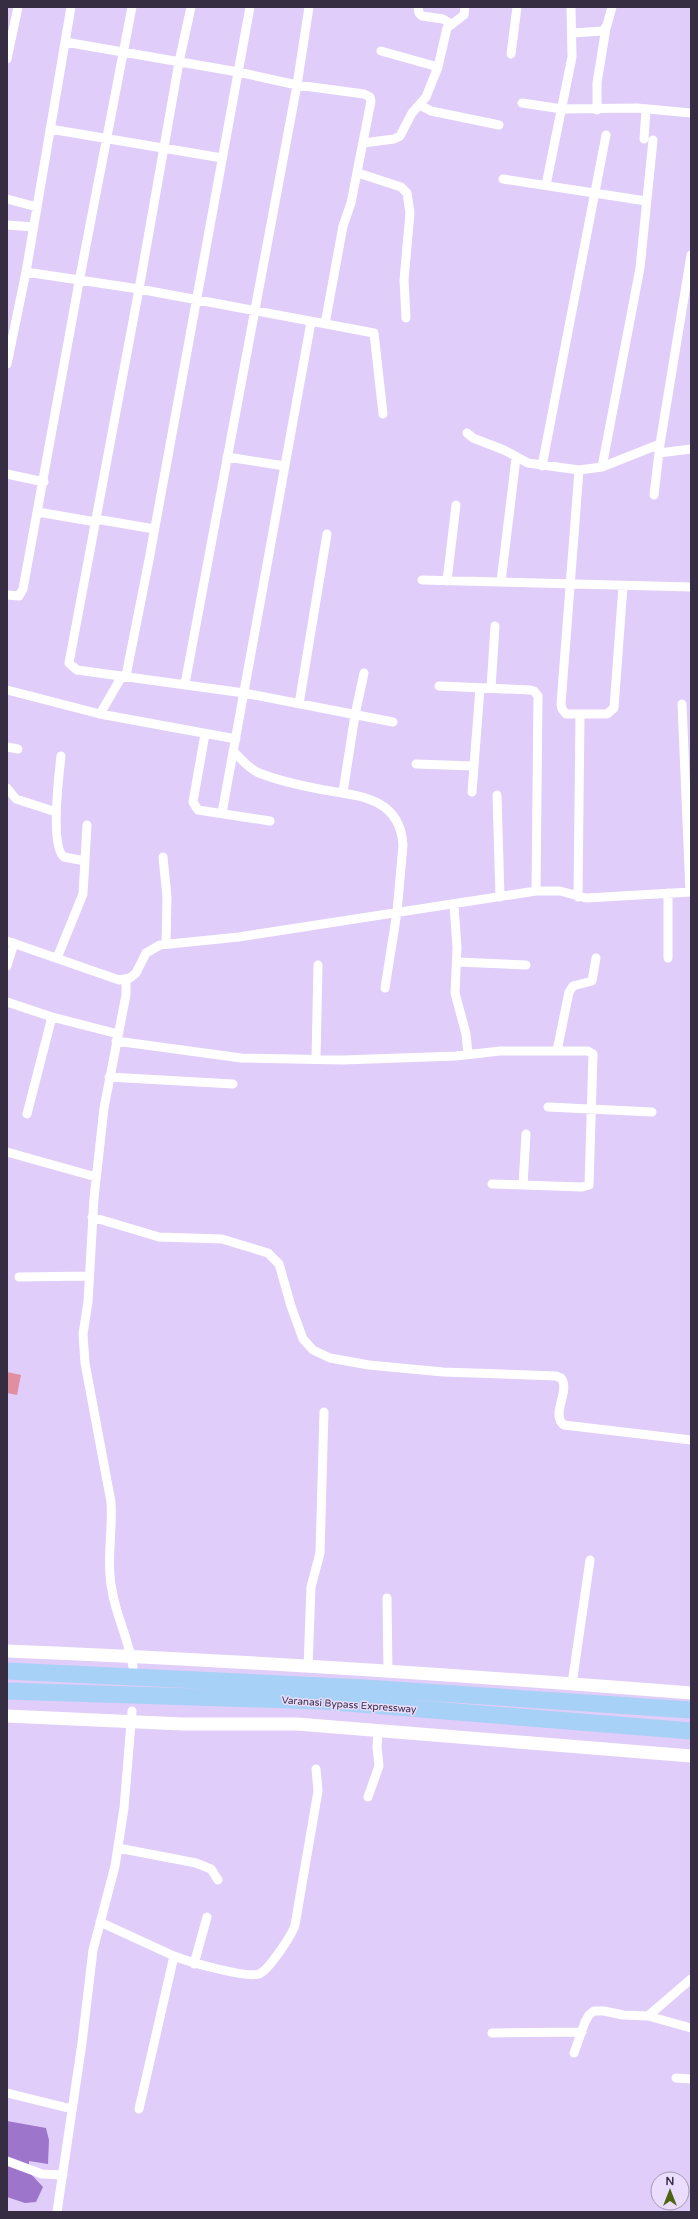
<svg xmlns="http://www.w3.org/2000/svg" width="698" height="2219" viewBox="0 0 698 2219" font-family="'Varela Round',sans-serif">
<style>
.green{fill:#e18ea1}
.water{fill:#9d75ca}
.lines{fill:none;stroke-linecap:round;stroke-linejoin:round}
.street{stroke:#fff;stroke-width:9}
.secondary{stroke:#fff;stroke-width:13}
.highway{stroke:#a7d1f6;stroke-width:17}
.labels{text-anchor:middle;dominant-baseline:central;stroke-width:3;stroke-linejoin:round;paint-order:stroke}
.street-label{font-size:10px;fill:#372d42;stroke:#ebddfe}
</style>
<rect width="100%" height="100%" fill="#e0cdf9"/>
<path class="green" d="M7,1372L21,1375L17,1395L7,1393Z"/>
<path class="water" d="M7,2121L46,2128L49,2140L48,2164L29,2161V2172L43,2187L36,2202L25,2203L7,2197Z"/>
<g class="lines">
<path class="street" d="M191,7L179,62L139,289L69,663L77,670L244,693L393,722
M418,7L419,13L422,16L443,19L451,24
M572,33L603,31L607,25L612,7
M65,42L238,72L297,85L364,94L370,97L371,101L351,203L343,226L325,324
M381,51L438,67
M511,54L517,7
M7,59L18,7
M522,103L562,109L637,108L691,113
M420,105L431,111L499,125
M597,110V83L606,28
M50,129L222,158
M644,139L646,109
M363,143L394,139L400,136L412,113L426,97L438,67L447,28L464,15L465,7
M358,173L401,187L407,193L410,213L404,280L406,318
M503,179L646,201
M546,185L572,57L571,7
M7,199L37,207
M7,225L34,227
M26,272L139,289L374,333L383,414
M7,364L26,272L71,7
M467,433L473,438L504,450L528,463L579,470
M659,453L691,449
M227,457L285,466
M542,466L606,135
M602,467L640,268L653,140
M7,474L44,482
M654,495L660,444L691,255
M38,512L96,522
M96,519L154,529
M422,580L691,587
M447,581L456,505
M501,582L516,458
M623,586L614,708L607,714H566L562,709L561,704L579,470L602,467L660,444
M7,595L19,596L23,589L79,282L132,7
M126,676L149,560L250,7
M185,684L297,85L309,7
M439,686L530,690L534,691L538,696L536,891
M491,688L495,626
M7,690L100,714L236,739
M299,704L327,534
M682,704L690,892
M100,714L122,676
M205,734L193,802L198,810L270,821
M7,747L18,749
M233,751C241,759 249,769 259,773C279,781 303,786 324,790C360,796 400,798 403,845L397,912L385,988
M61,756C59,774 50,846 64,857L85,861
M416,764L474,766
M7,788L16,799L56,812
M343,792L355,715L364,673
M472,792L480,688
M497,795L500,897
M222,813L311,322
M163,857L167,897L166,944
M578,897L580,715
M454,905L457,948L455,993L466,1034L468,1054
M7,941L119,980L130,978L136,973L146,953L160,945L239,937L536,891H560L586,898L691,892
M57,958L83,894L87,825
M668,958V893
M457,962L526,965
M7,966L14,943
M126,980V995L104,1108L94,1198L88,1302L83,1334L85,1363L111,1502C113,1531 106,1561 112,1590C116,1616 129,1640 133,1667
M7,1002L52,1017L118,1034
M116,1041L241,1058L343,1060L456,1056L500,1051H588L593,1054L589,1185L582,1187L492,1184
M557,1051L569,992L573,986L592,981L596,958
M316,1059L318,965
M109,1077L233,1084
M548,1107L652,1112
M27,1114L52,1017
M7,1152L96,1177
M523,1185L526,1134
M92,1217L159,1237L222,1239L268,1253L279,1264L291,1306L303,1339L313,1350L330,1358L369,1365L443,1372L556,1376L561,1378C571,1390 550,1415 564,1425L691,1440
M19,1277L89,1276
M387,1598L388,1672
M308,1667L311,1587L320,1553L324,1412
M572,1684L590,1560
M368,1797L379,1766L377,1747L378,1731
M118,1848L196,1863L211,1869L218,1880
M100,1922L174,1956L139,2109
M174,1956C189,1962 245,1978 259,1974C268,1971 292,1935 295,1925L318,1791L316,1769
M194,1964L207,1917
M648,2016L691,1979
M492,2033L582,2032
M574,2053L585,2022L589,2015L594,2011H604L623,2015L648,2016L691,2028
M676,2078L691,2079
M7,2093L72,2109
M7,2161L42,2174L63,2175
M57,2212L82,2043L93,1950L115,1866L124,1808L132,1711"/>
<path class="secondary" d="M7,1651C235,1660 463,1675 691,1693
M7,1716L183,1724H297L691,1756"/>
<path class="highway" d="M7,1671L365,1688L691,1710
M7,1691L322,1701L691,1731"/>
</g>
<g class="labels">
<g class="street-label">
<text transform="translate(349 1705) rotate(4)">Varanasi Bypass Expressway</text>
</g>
</g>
<rect width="698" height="2219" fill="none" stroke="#372d42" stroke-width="16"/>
<g transform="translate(670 2191)"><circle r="19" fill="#ebddfe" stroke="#a397b3"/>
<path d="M0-3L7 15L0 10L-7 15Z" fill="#4d6412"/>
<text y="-6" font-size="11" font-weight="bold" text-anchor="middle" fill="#372d42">N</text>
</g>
</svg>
